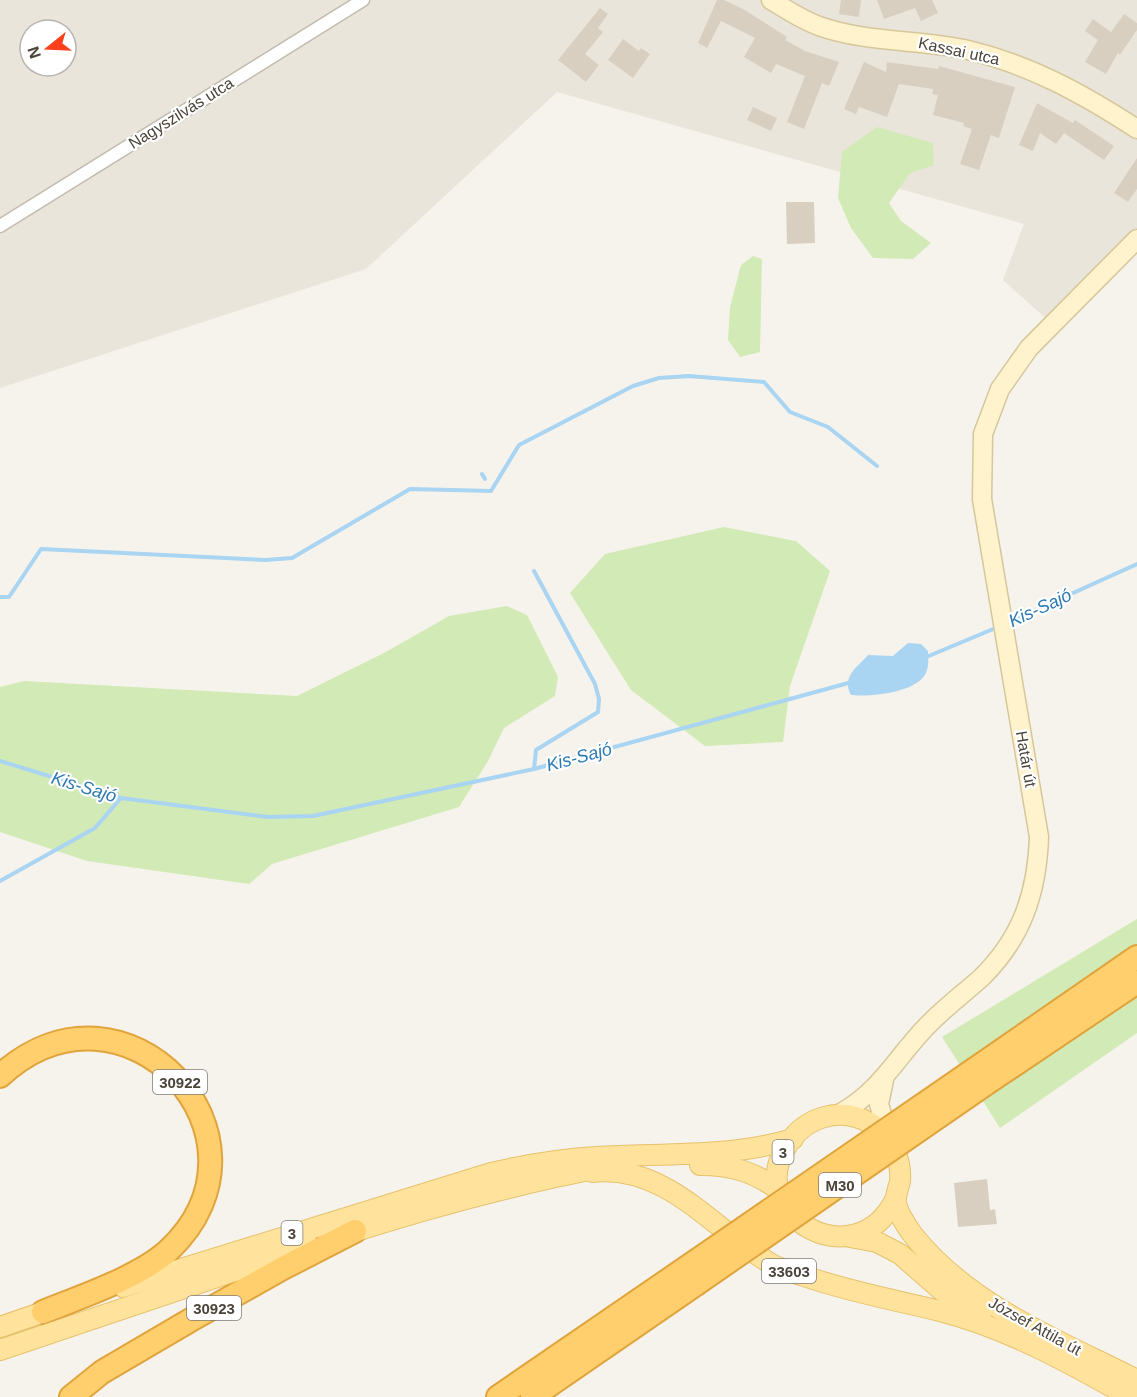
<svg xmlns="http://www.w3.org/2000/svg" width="1137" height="1397" viewBox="0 0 1137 1397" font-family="Helvetica,sans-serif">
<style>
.residential{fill:#eae5da;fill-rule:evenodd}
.green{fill:#d2eab5}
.water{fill:#a9d4f2}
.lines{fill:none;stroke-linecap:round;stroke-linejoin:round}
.stream{stroke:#a9d4f2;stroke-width:4}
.building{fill:#d8cfc1}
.minor-casing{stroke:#c2bbae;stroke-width:15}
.secondary-casing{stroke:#d6c79b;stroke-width:21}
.primary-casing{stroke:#e6c16a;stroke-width:22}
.motorway-casing{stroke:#e0a43c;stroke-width:26}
.minor{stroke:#fff;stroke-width:12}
.secondary{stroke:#fff3cd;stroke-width:18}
.primary{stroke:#ffe39c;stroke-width:20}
.motorway{stroke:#ffcf6e;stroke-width:22}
.motorway-bridge-casing{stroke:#e0a43c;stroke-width:26;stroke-linecap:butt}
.motorway-bridge{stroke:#ffcf6e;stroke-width:22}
.labels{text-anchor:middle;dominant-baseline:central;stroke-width:4.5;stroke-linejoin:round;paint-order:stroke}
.shield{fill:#fff;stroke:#817c74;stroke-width:1.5}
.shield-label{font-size:15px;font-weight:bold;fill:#4b4439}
.street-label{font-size:16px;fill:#4b4439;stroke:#fff}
.water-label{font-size:18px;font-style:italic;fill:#2e7ab2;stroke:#fff}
</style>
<rect width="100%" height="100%" fill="#f6f3ec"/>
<path class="residential" d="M0,0H1137V239L1052,324L1003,280L1024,224L557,92L366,269L0,388ZM30,30H66V66H30Z"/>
<path class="green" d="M877,127L933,143L934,165L910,173L889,203L901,221L931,243L913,259L873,258L851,228L838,198L842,152Z
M753,256L762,259L760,352L740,357L728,340L730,307L741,265Z
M724,527L796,541L830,571L790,686L783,742L705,746L631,690L570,593L605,554Z
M507,606L527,615L558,677L555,696L504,728L488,761L459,807L272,864L249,884L87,861L0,832V687L24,681L297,696L384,653L449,616Z
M1137,919V1033L1000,1128L942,1037Z"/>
<path class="water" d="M908,643L921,644L928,651C928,656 929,664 927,670C921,693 870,697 851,695C841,676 858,667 868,655L893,656Z"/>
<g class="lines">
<path class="stream" d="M482,474L485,479
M491,491L519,445L633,386L659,378L689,376L764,382L790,412L828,427L877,466
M0,597H9L41,549L265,560L292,558L410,489L491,491
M1007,623L1137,564
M924,658L998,627
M0,761L121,798L268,817L313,816L534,769L852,682
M534,769L536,750L598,712L599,699L595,684L534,571
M0,881L95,828L121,798"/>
</g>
<path class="building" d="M717,0H724L743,9L787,37L785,40L805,51L839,62L829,86L822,83L804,129L787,122L805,76L776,64L771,73L744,57L755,38L721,21L707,48L698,43Z
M841,0H861L859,17L839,14Z
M877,0H932L938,13L921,21L915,8L884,19Z
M600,8L608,14L598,28L603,32L585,54L599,65L586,82L558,60Z
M1124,14L1137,23V30L1120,55L1118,53L1106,74L1085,62L1098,40L1085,31L1093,19L1111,32Z
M623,39L639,51L641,48L650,54L633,78L608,60Z
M864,62L886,72L887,62L938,69L939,66L1015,87L999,138L991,135L979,170L960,164L972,129L963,126L964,123L933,115L938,95L932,94L933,89L899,84L887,117L859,107L856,114L844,109Z
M1037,103L1073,123L1075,120L1114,146L1104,160L1064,133L1056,144L1040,133L1033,151L1019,145Z
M753,107L777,118L771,131L747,120Z
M1137,158V189L1128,202L1114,193Z
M786,202H814L815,243L787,244Z
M987,1179L990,1210L995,1209L997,1224L958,1227L954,1183Z"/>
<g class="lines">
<defs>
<path id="minor" d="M0,226L363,0"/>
<path id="secondary" d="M771,0C787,10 802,20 819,26C866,43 920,39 968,50C1031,65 1083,94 1137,129
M884,1080L879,1104L890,1142
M839,1114C879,1093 896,1058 926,1027C943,1009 963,994 981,978C1022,938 1037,893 1039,837L982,499L983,434L1000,389L1029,348L1137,239"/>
<path id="primary" d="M700,1165C732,1165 755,1172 780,1191
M592,1172C668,1164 714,1231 773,1265C783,1270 796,1273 807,1277C851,1292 895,1300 940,1311C1007,1328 1070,1363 1130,1397
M895,1200C855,1278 746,1216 785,1149C802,1118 839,1105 870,1123C890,1135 902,1158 900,1181C899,1187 896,1193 896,1199C895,1209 907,1227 913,1235C968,1305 1060,1341 1137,1380
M340,1236C427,1208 515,1184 605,1167
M850,1237L877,1242L900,1254L940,1289L981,1318
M123,1287L491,1173C526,1165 560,1159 596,1157C662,1153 728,1158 793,1139
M0,1327L58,1307
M0,1350L309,1246"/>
<path id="motorway" d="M975,1069L1137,957
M0,1076C124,961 288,1137 169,1250C140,1277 80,1297 43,1312
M984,1085L1137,982
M71,1397L102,1372L194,1318L283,1268L355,1231
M498,1397L686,1268
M532,1397L696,1284"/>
</defs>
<use href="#minor" class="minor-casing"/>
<use href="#secondary" class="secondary-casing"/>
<use href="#primary" class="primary-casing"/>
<use href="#motorway" class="motorway-casing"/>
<use href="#minor" class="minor"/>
<use href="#secondary" class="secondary"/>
<use href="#primary" class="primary"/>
<use href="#motorway" class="motorway"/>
<defs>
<path id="motorway-bridge" d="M686,1268L975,1069
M696,1284L984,1085"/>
</defs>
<use href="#motorway-bridge" class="motorway-bridge-casing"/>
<use href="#motorway-bridge" class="motorway-bridge"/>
</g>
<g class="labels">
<g class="shield">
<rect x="153" y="1070" width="54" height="24" rx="4.5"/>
<rect x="772.5" y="1140" width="21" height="24" rx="4.5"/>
<rect x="819" y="1173" width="42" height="24" rx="4.5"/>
<rect x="281.5" y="1221" width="21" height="24" rx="4.5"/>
<rect x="762" y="1259" width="54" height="24" rx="4.5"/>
<rect x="187" y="1296" width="54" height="24" rx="4.5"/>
</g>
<g class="shield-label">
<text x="180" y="1082">30922</text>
<text x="783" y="1152">3</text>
<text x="840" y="1185">M30</text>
<text x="292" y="1233">3</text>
<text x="789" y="1271">33603</text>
<text x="214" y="1308">30923</text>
</g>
<g class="street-label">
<text transform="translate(959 51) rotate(12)">Kassai utca</text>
<text transform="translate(181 113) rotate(-32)">Nagyszilvás utca</text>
<text transform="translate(1026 759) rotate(80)">Határ út</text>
<text transform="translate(1035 1326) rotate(29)">József Attila út</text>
</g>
<g class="water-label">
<text transform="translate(1040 608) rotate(-25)">Kis-Sajó</text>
<text transform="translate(579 757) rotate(-15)">Kis-Sajó</text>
<text transform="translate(84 787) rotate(17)">Kis-Sajó</text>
</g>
</g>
<g transform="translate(48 48) rotate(252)"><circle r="28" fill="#ffffff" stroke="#b7b4b0" stroke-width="1.5"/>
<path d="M0-4.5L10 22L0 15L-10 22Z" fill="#fc3f1d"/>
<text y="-9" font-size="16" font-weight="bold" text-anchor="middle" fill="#4b4439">N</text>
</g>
</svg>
